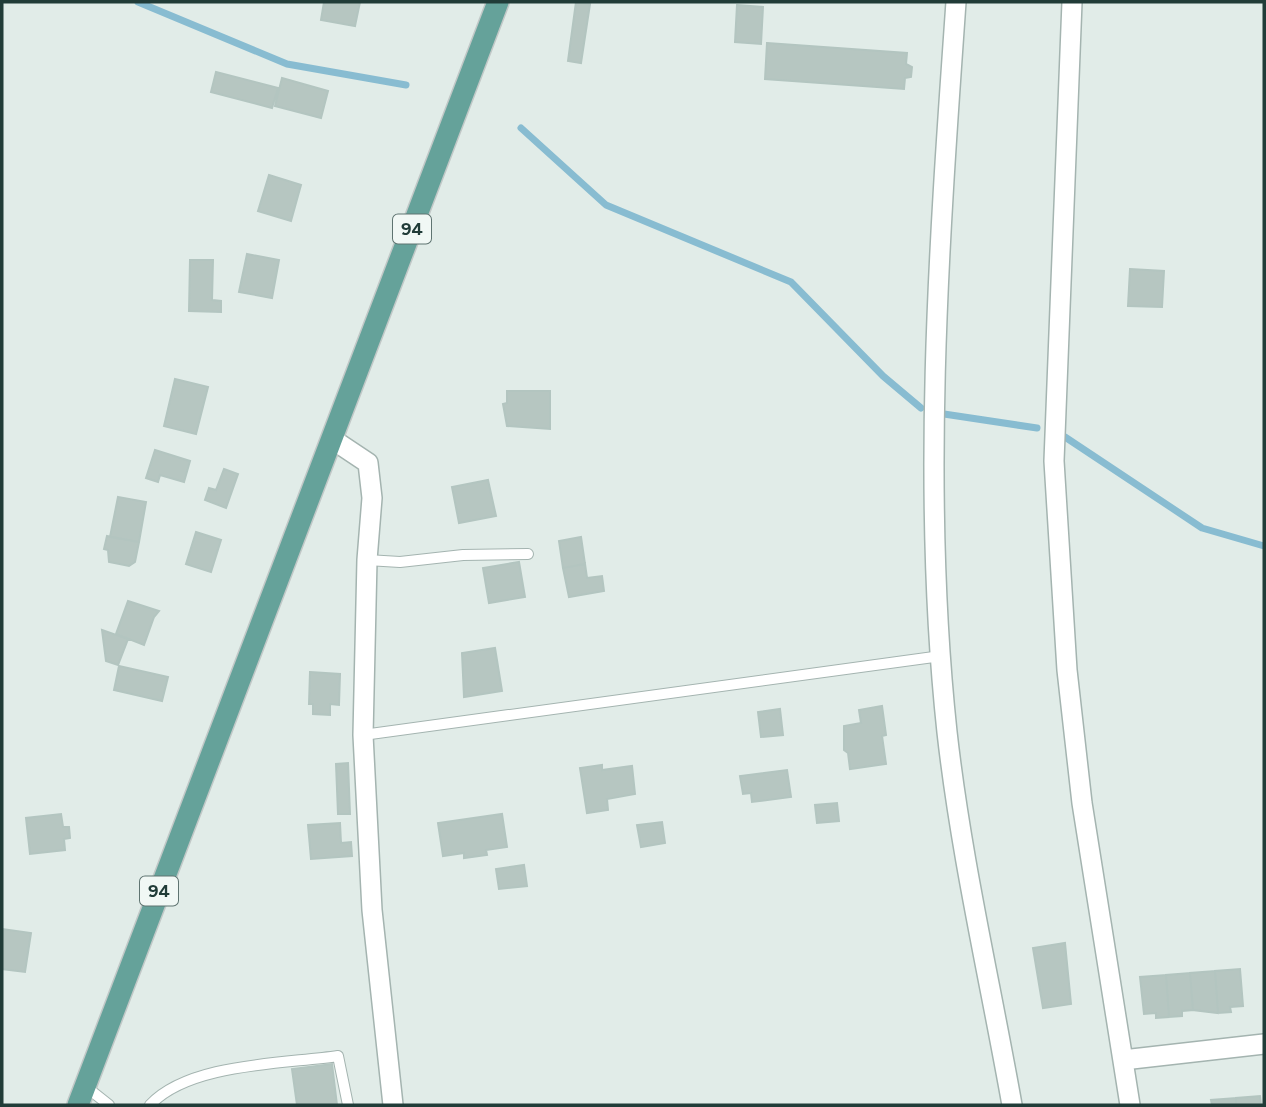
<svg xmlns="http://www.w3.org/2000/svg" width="1266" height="1107" viewBox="0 0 1266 1107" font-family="Figtree,sans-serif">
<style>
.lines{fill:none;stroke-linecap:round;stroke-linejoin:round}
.stream{stroke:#88bcd1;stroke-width:7}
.building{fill:#b6c6c1;stroke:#b3c5c0;stroke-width:2}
.service-casing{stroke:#a4b4b0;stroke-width:12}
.minor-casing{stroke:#a4b4b0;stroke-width:22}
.primary-casing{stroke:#c1c8c7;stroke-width:24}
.service{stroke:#fff;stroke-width:10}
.minor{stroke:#fff;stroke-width:19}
.primary{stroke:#65a29a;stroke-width:21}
.labels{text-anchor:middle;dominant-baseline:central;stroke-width:5;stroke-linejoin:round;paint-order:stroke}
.shield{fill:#f1f8f5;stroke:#5f7471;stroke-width:2}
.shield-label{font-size:18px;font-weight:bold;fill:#213c38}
</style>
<rect width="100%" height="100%" fill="#e1ece8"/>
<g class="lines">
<path class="stream" d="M138,2L287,64L406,85
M521,128L606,205L791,282L883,376L921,408
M944,414L1037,428
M1065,437L1202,528L1264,546"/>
</g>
<path class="building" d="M324,2H360L355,26L321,20Z
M576,2L590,4L581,63L568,61Z
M737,5L763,7L761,44L735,42Z
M767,43L907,53L906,64L912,67L911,77L905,78L904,89L765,79Z
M216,72L278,88L272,108L211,92Z
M282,78L328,91L321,118L275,106Z
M269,175L301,185L291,221L258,211Z
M247,254L279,260L272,298L239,292Z
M190,260H213L212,300L221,301V312L189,311Z
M1130,269L1164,271L1162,307L1128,306Z
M175,379L208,387L196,434L164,426Z
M507,391H550V429L507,426L503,404L507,403Z
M155,450L190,461L184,482L160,475L158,482L146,478Z
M224,469L238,474L226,508L205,500L209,488L216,490Z
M488,480L496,516L459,523L452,487Z
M118,497L146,502L139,542L110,537Z
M196,532L221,540L211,572L186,564Z
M107,536L139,542L135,562L129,566L109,562L108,550L104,549Z
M581,537L585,564L563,568L559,541Z
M519,562L525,597L489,603L483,568Z
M585,564L587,578L602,576L604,591L569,597L563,568Z
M128,601L159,611L154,617L144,645L116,634Z
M102,630L128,639L118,665L106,661Z
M495,648L502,691L464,697L462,653Z
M119,666L168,677L162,701L114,690Z
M310,672L340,674L339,705L330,704V715L313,714V704H309Z
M882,706L886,735L882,736L886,764L850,769L848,753L844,750V726L861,723L859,710Z
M780,709L783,735L761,737L758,712Z
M348,763L350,814H338L336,764Z
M602,765V770L632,766L635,794L607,799L608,810L587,813L580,768Z
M787,770L791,797L752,802L751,793L743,794L740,776Z
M837,803L839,821L817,823L815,805Z
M61,814L63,827H69L70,838L64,839L65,850L30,854L26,818Z
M502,814L507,847L486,850L487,855L464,858V853L443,856L438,823Z
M662,822L665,843L641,847L637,825Z
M340,823L341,843L351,842L352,856L311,859L308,825Z
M524,865L527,886L499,889L496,869Z
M2,929L31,933L25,972L2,969Z
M1065,943L1071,1004L1043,1008L1033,948Z
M1240,969L1243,1006L1230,1007L1231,1012L1218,1013L1215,971Z
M1215,971L1218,1013L1193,1010L1190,973Z
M1190,973L1193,1010L1182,1011V1016L1169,1017L1166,975Z
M1166,975L1169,1017L1156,1018V1013L1144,1014L1140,977Z
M332,1064L337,1105H297L292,1069Z
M1260,1096L1261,1105H1236V1098Z
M1236,1098V1105H1212L1211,1100Z"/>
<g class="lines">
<defs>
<path id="service" d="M367,560L400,562L463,555L528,554
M363,735L941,656
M85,1086L109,1105
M150,1105C189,1063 283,1064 338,1056L348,1105"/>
<path id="minor" d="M956,2C939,243 921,490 947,732C961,857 990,981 1012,1105
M1072,2L1054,461L1067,670L1082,803L1130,1105
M332,439L368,463L372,498L367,560L363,735L372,910L393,1105
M1123,1060L1264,1044"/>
<path id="primary" d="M78,1105L498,2"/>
</defs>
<use href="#service" class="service-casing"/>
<use href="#minor" class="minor-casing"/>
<use href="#primary" class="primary-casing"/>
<use href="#service" class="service"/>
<use href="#minor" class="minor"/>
<use href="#primary" class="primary"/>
</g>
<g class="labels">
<g class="shield">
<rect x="393" y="214.5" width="38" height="29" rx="5"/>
<rect x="140" y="876.5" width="38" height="29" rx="5"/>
</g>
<g class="shield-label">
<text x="412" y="229">94</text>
<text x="159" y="891">94</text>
</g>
</g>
<rect width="1266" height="1107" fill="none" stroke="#213c38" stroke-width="7"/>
</svg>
